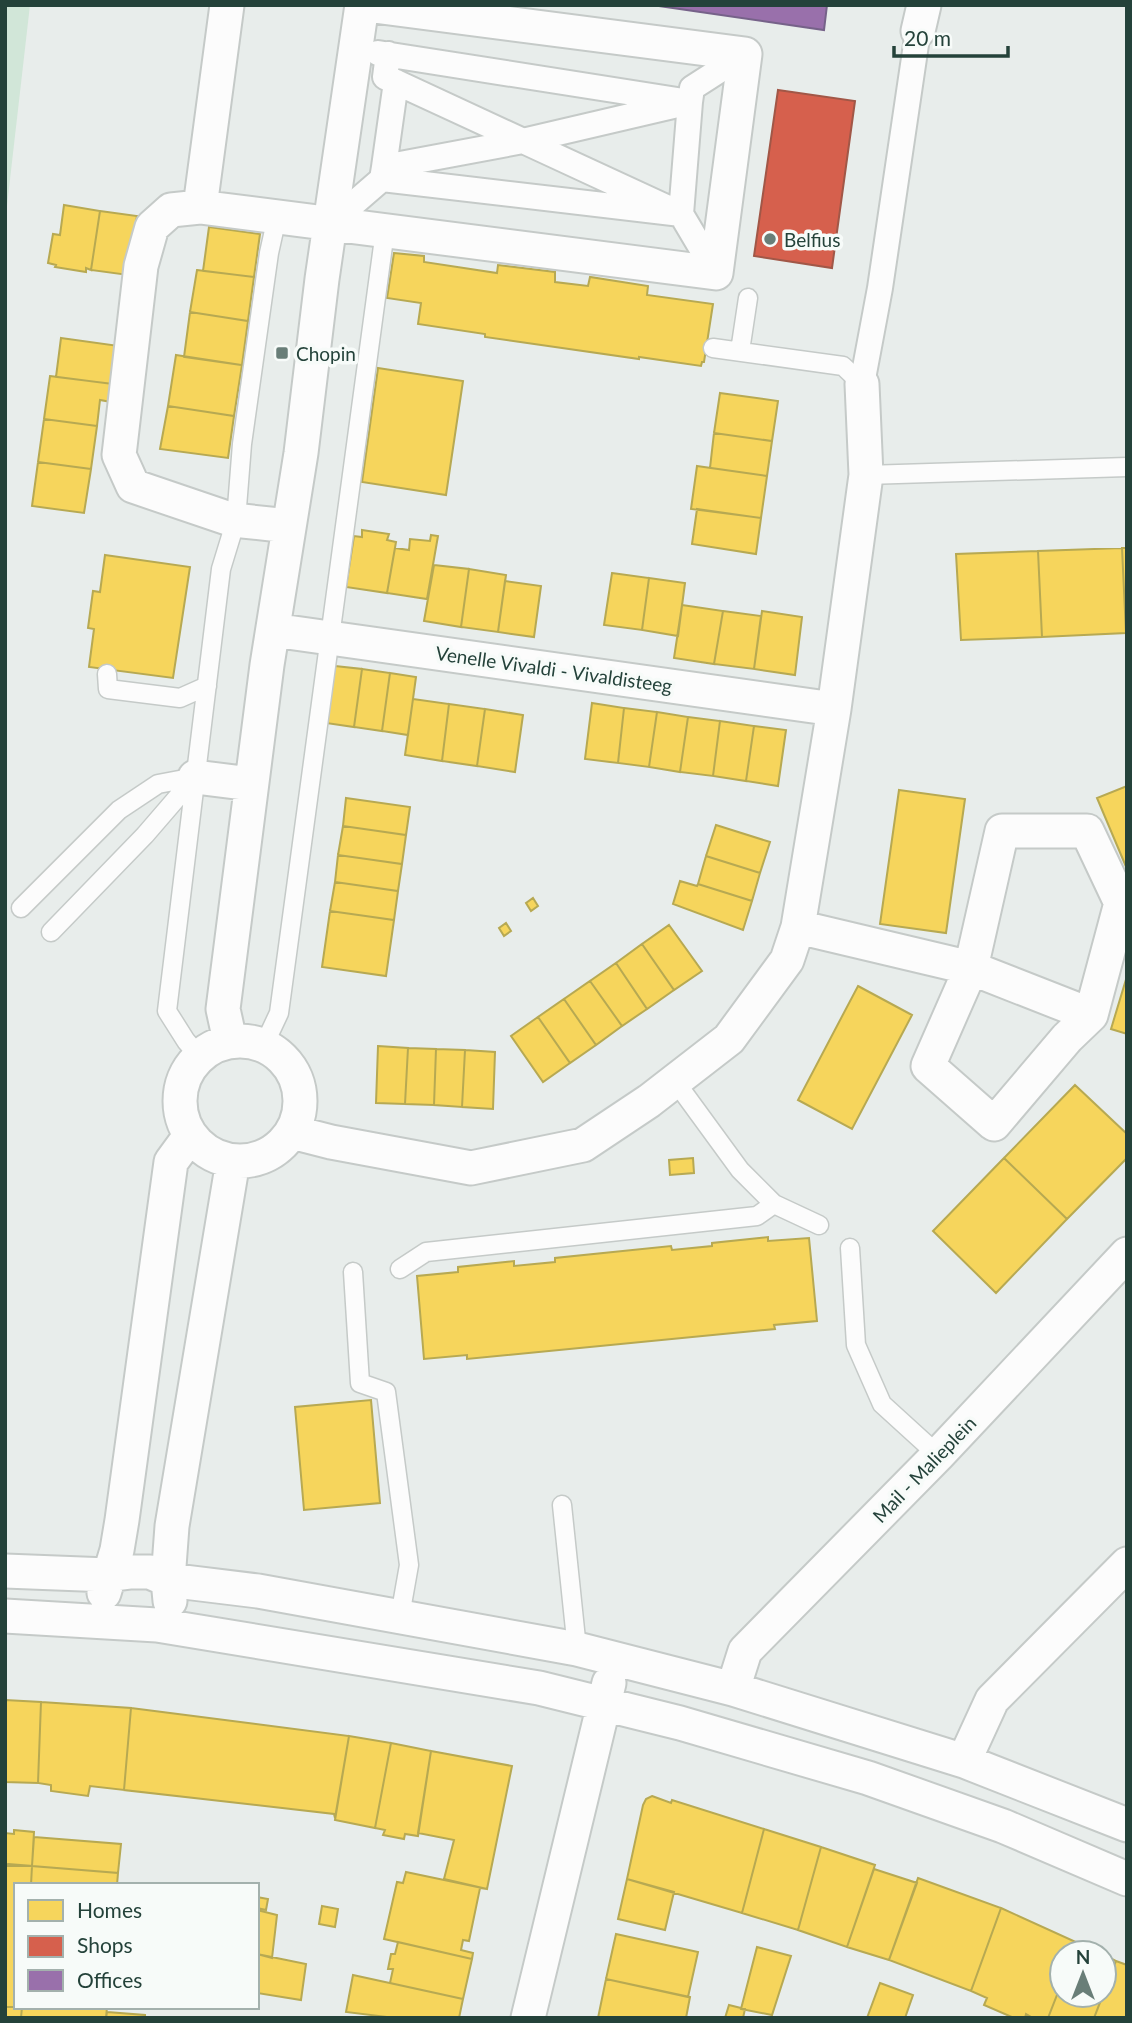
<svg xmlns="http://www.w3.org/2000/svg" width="1132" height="2023" viewBox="0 0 1132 2023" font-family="Lato,sans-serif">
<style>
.green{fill:#d1e6d8}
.homes{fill:#f6d55c;stroke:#b7a952;stroke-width:2}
.shops{fill:#d6604d;stroke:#a15747;stroke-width:2}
.offices{fill:#9970ab;stroke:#766289;stroke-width:2}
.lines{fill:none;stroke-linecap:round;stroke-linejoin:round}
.service-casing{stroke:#c5cac8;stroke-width:21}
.pedestrian-casing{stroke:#c5cac8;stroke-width:28}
.minor-casing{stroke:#c5cac8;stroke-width:37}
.service{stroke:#fcfcfc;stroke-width:18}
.pedestrian{stroke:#fcfcfc;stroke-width:24}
.minor{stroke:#fcfcfc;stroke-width:33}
.poi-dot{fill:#697e78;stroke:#f7fbf9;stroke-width:2.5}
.labels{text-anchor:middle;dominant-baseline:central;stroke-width:7;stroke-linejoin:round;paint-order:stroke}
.poi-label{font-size:19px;fill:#24423a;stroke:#f7fbf9;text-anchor:start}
.street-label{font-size:19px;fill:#24423a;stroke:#f7fbf9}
</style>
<rect width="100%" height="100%" fill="#e8edeb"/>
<path class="green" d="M5,5H30L5,223Z"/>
<path class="homes" d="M64,205L100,211L91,270L86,268V272L55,267L56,265L48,263L53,234L60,235Z
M100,211L137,216L128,275L91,270Z
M209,227L260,234L254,277L203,271Z
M394,253L424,256V262L497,273L498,265L555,272V282L588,286L590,277L648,286L647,295L713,304L704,362H702L701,366L639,357V359L485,337V334L418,324L421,303L387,298Z
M197,270L254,277L248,321L190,312Z
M190,312L248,321L242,365L184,357Z
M61,338L119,346L113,384L56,377Z
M176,355L242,365L234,416L168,406Z
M378,368L463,381L446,495L362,482Z
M50,376L113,384L111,402L100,400L97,426L44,419Z
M720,393L778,401L772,441L714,433Z
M168,406L234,416L228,458L160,449Z
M44,419L97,426L91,469L38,462Z
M714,433L772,441L767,476L710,468Z
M38,462L91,469L84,513L32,506Z
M697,466L767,476L761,518L691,509Z
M697,509L761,518L756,554L692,544Z
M362,530L389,534L387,540L396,542L387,593L346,587L354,536L362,537Z
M431,535L438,536L427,599L387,593L395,548L409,550L410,539L430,541Z
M1122,548H1127L1126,633Z
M1122,548L1126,633L1042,637L1038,551Z
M1038,551L1042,637L961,640L956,554Z
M105,555L190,567L173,678L89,667L94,629L88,628L93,591L100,592Z
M434,565L469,569L461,627L424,621Z
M469,569L506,575L498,632L461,627Z
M612,573L649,578L642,630L604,625Z
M649,578L685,583L678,636L642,630Z
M505,581L541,586L534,637L498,632Z
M682,605L723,611L714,664L674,658Z
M723,611L761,616L754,669L714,664Z
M762,611L802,617L795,675L754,669Z
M335,666L362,669L354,727L326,723Z
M362,669L390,673L382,731L354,727Z
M390,673L416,677L408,735L382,731Z
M413,699L449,704L442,761L405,755Z
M592,703L624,708L618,763L585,759Z
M449,704L485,709L477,766L442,761Z
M624,708L657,712L649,767L618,763Z
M485,709L523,715L515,772L477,766Z
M657,712L688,717L680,772L649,767Z
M688,717L720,721L713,776L680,772Z
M720,721L754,726L746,781L713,776Z
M754,726L786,730L778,786L746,781Z
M1127,786V869L1097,798Z
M899,790L965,799L946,933L880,924Z
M346,798L410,807L406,835L343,826Z
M716,825L770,842L760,873L706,856Z
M343,826L406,835L402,864L338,855Z
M338,855L402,864L398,891L335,882Z
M706,856L760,873L752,901L698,884Z
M680,881L697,886L698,884L752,901L743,930L673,904Z
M335,882L398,891L394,920L330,911Z
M533,898L538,906L531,911L526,903Z
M330,911L394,920L386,976L322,967Z
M506,923L511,931L504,936L499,928Z
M669,925L702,971L674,990L642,944Z
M642,944L674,990L647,1009L616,963Z
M616,963L647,1009L622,1026L590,981Z
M1127,976V1034L1111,1029Z
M590,981L622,1026L596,1045L564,999Z
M858,986L912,1015L852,1129L798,1100Z
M564,999L596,1045L570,1063L538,1017Z
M538,1017L570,1063L543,1082L511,1036Z
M378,1046L408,1048L405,1104L376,1103Z
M408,1048L436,1049L434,1105L405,1104Z
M436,1049L465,1050L462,1107L434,1105Z
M465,1050L495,1052L493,1109L462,1107Z
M1075,1085L1127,1134V1158L1067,1219L1004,1158Z
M693,1158L694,1173L670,1175L669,1160Z
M1004,1158L1067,1219L996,1293L933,1231Z
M768,1237V1241L809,1238L817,1321L774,1325L775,1329L467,1359V1355L424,1359L417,1276L458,1272V1267L514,1261V1266L555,1262V1258L671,1246L672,1250L712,1246V1243Z
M371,1400L380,1503L304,1510L295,1407Z
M5,1700L41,1702L38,1783L5,1782Z
M41,1702L131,1708L124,1790L90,1786L88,1796L51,1791V1785L38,1783Z
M131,1708L349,1736L335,1818L334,1814L124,1790Z
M349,1736L391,1743L375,1828L335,1820Z
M391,1743L431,1751L418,1836L405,1834L404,1839L383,1835L385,1830L375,1828Z
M431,1751L512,1766L487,1889L444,1879L454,1840L418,1833Z
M652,1796L671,1803L672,1800L764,1829L742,1913L627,1879L643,1805L646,1799Z
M764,1829L821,1847L798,1930L742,1913Z
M14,1830L34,1832L32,1866H5V1833L14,1834Z
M34,1837L121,1844L118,1873L32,1866Z
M821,1847L875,1865L847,1947L798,1930Z
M8,1864L32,1866L31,1885H16V2007H5V1866Z
M32,1866L118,1873L117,1885H31Z
M874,1869L917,1883L889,1960L847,1947Z
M406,1872L487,1889L480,1888L469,1941L463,1940L461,1950L473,1953L472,1959L384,1939L397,1882L403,1883Z
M918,1878L1001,1908L971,1991L889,1960Z
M627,1879L674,1892L665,1930L618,1919Z
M257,1897L268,1899L266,1910L257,1908Z
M322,1906L338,1909L335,1927L319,1924Z
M1001,1908L1078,1943L1074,1953H1062V1982L1048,2018H1033L1026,2014L1025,2018H1014L984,2005L987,1998L971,1991Z
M257,1910L277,1915L272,1958L257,1954Z
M616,1934L698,1952L688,1997L606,1979Z
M398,1942L472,1959L463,1999L390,1983L393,1969H388L391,1954H395Z
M1078,1943L1100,1953H1074Z
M757,1947L791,1956L772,2015L741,2009Z
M257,1954L306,1964L301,2000L257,1993Z
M1104,1955L1116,1961L1104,1992Z
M1116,1961L1127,1965V2018H1094Z
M353,1975L463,1999L459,2018H395L346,2012Z
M606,1979L690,1997L686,2018H598Z
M1062,1982V1995H1103L1094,2018H1048Z
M880,1983L913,1995L905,2018H867Z
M729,2005L745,2009L743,2018H725Z
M5,2007H22L21,2018H5Z
M22,2007H107L106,2018H21Z
M107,2012L145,2015V2018H106Z"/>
<path class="shops" d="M778,90L855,101L832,268L754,256Z"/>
<path class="offices" d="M652,5H827L824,30Z"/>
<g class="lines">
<defs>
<path id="service" d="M713,348L843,366L862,384
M740,351L748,298
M866,475L1127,467
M107,674L108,689L180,698L207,686
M21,908L119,810L158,784L195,777
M51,932L145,835L195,777
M264,1045L279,1013L385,231
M199,1056L186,1041L167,1011L221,569L236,520L242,444L269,253L277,217
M675,1081L740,1170L774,1204L819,1225
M850,1248L856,1345L882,1404L938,1455
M400,1269L426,1252L757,1216L774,1204
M353,1272L360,1383L386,1392L409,1565L400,1616
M562,1505L577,1649"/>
<path id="pedestrian" d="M378,53L690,102L692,88L745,54
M388,54L385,77L681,214L716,273
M384,167L396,82
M330,224L382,179L384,167L523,141L690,102L681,214L382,179
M862,384L880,288L918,31"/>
<path id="minor" d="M227,5L200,207L716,273L745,54L366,5
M918,31L924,5
M200,207L171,210L152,227L141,266L119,455L133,486L233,520L289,526
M273,630L834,709
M195,777L251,784
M1002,831H1087L1121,903L1091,1015L1067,1038L994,1124L928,1066L971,968Z
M798,927L971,968L1091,1015
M180 1101a60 60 0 1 1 120 0a60 60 0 1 1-120 0Z
M230,1041L223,1009L267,665L301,453L322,279L362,5
M292,1132L331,1142L471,1168L583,1145L649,1101L729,1039L787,960L798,927L834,709L866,475L862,384
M5,1571L108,1575L131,1572H150L168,1580L258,1591L577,1649L733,1689L964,1761L1127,1825
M104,1593L117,1550L122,1520L171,1162L190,1136
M170,1601L168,1580L172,1526L233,1161
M5,1616L157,1625L539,1688L680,1723L868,1778L1003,1826L1127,1879
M733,1689L745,1651L938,1455L1127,1254
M964,1761L992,1700L1127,1564
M528,2018L609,1683"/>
</defs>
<use href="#service" class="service-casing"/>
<use href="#pedestrian" class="pedestrian-casing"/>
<use href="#minor" class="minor-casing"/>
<use href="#service" class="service"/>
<use href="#pedestrian" class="pedestrian"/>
<use href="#minor" class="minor"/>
</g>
<g class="poi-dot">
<circle cx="770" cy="239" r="7"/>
<rect x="275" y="346" width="14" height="14" rx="3.5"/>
</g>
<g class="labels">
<g class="poi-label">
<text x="784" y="239">Belfius</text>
<text x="296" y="353">Chopin</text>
</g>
<g class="street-label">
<text transform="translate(554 669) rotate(8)">Venelle Vivaldi - Vivaldisteeg</text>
<text transform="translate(924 1469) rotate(-46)">Mail - Malieplein</text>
</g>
</g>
<rect width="1132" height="2023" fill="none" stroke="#24423a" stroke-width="14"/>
<rect x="14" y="1883" width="245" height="126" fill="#f7fbf9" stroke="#a3b1ad" stroke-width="2"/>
<rect x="28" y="1900" width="35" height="21" fill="#f6d55c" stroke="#a3b1ad" stroke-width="2"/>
<text x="77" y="1918" font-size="21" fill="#24423a">Homes</text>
<rect x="28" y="1936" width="35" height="21" fill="#d6604d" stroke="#a3b1ad" stroke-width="2"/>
<text x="77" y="1953" font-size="21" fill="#24423a">Shops</text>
<rect x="28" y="1970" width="35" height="21" fill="#9970ab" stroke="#a3b1ad" stroke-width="2"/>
<text x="77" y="1988" font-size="21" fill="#24423a">Offices</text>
<g transform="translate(1083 1974)"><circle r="33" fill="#f7fbf9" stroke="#a3b1ad" stroke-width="2"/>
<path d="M0-5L12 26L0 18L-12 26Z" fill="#697e78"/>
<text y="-10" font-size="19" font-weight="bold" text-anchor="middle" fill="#24423a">N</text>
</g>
<path d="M894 46v10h114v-10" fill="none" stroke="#24423a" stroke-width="3.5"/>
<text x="904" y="46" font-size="21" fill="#24423a" stroke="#f7fbf9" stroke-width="5" paint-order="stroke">20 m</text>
</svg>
